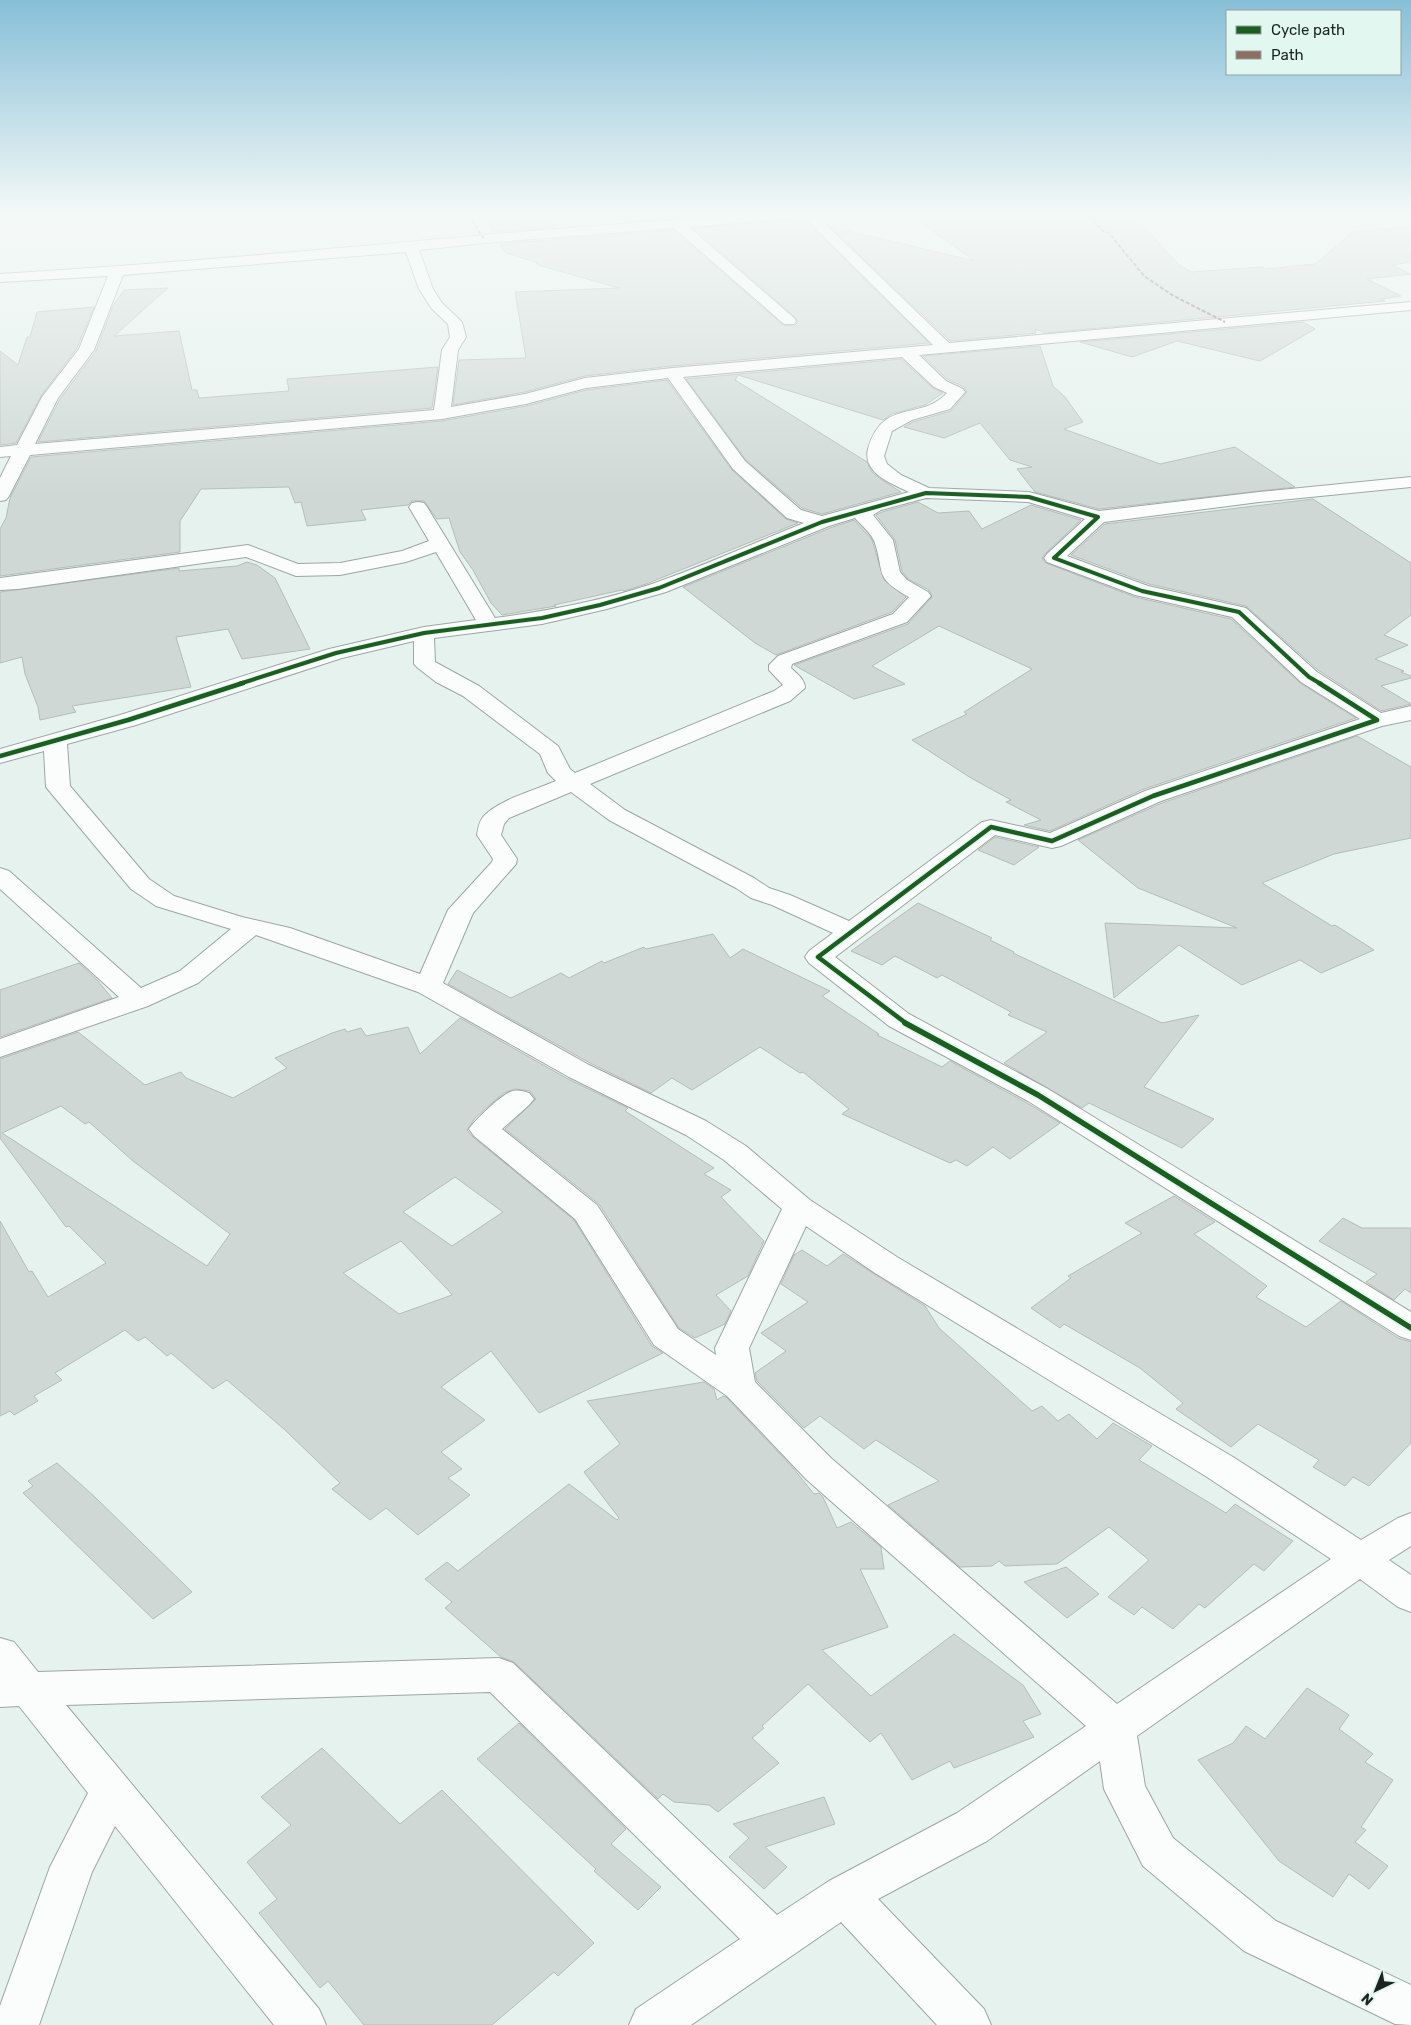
<svg xmlns="http://www.w3.org/2000/svg" width="1411" height="2025" viewBox="0 0 1411 2025" font-family="Rubik,sans-serif">
<style>
.building{fill:#cfd8d5;stroke:#b4bdba;fill-rule:evenodd}
.lines{fill:none;stroke-linecap:round;stroke-linejoin:round}
.street-casing{stroke:#9da6a3;stroke-width:2}
.street{fill:#fbfdfc;fill-rule:evenodd}
.quiet{stroke:#8d6e63;stroke-width:2;stroke-dasharray:4 2;stroke-linecap:butt}
.cycleway-far2-casing{stroke:#e1f7f0;stroke-width:5.5}
.cycleway-far1-casing{stroke:#e1f7f0;stroke-width:7}
.cycleway-casing{stroke:#e1f7f0;stroke-width:9}
.cycleway-far2{stroke:#1b5e20;stroke-width:4}
.cycleway-far1{stroke:#1b5e20;stroke-width:4.5}
.cycleway{stroke:#1b5e20;stroke-width:5.5}
</style>
<rect width="100%" height="100%" fill="#e6f2ee"/>
<path class="building" d="M485,215H547L554,227L494,232Z
M619,215H729L625,222Z
M910,215H1110L1147,230L1180,266L1192,272L1262,267L1265,269L1315,264L1353,232L1411,226V262L1392,265L1411,274L1367,279L1401,296L1381,299L1385,301L1046,333L1035,329L1036,333L950,341L831,227L975,261Z
M799,219L805,221L929,343L672,366L585,376L525,392L453,405L459,360L526,358L515,292L619,288L538,265L539,264H536L538,263L506,253L500,244L673,230L783,325L794,326L798,322L795,317L694,228Z
M168,288L114,336L179,331L192,390H197L199,398L289,391L287,379L438,367L432,408L38,442L60,399L96,351L113,306L124,290Z
M94,307L77,348L41,396L16,443L0,445V351L18,365L27,337H30L37,312Z
M1303,322L1315,329L1260,361L1177,341L1132,357L1080,342Z
M1040,346L1053,386L1065,397L1083,422L1064,429L1160,464L1235,447L1295,487L1099,509L1035,492L1017,469L1032,467L1010,460L980,423L944,438L904,427L913,422L951,411L967,392L964,387L947,379L923,356Z
M901,359L933,388L943,393L925,405L892,414L883,420L738,375L735,380L867,462L872,472L879,478L901,492L822,514L802,508L746,460L686,379Z
M667,380L732,470L786,519L798,523L646,584L624,591L622,590L554,605L556,606L502,615L491,603L473,570L460,552L449,518L437,519L424,501H412L408,505L361,510L366,520L307,526L301,502L295,503L289,487L201,489L180,521V552L0,576V529L6,518L10,498L31,457L442,421L526,406L586,390Z
M1313,499L1411,563V615L1384,635L1408,645L1375,659L1404,671L1401,672L1411,676V678L1381,686L1411,704L1381,711L1318,670L1246,606L1149,584L1071,555L1105,524Z
M918,502L938,513L969,511L982,529L1031,505L1081,520L1046,553L1042,558L1046,563L1135,597L1231,619L1300,683L1356,718L1144,789L1050,831L1024,825L1041,820L1006,802L1011,800L971,778L912,740L967,714L964,712L1032,669L939,626L872,666L905,684L854,699L794,665L908,624L932,597L929,590L908,579L902,571L895,540L876,515L882,512Z
M854,520L872,540L884,580L906,597L892,612L776,655L755,643L683,587L830,528Z
M247,562L257,565L275,578L310,649L242,659L228,629L176,637L191,687L72,706L76,712L40,720L38,707L25,674L22,657L0,663V592L179,568V571L237,566Z
M1357,736L1411,767V838L1334,854L1262,883L1332,926L1335,925L1374,950L1321,973L1300,960L1242,985L1179,945L1114,998L1105,923L1237,928L1138,888L1078,840L1162,803Z
M995,837L1039,847L1014,865L978,850Z
M918,903L992,938L990,940L1014,952L1013,953L1162,1023L1199,1015L1144,1087L1214,1119L1182,1148L1089,1103L1082,1108L1004,1063L1047,1032L1008,1015L1011,1012L942,975L937,978L895,956L882,965L851,951Z
M713,934L730,958L743,949L830,991L822,996L879,1034L877,1035L942,1067L950,1061L1027,1103L1060,1123L1010,1159L993,1147L967,1166L956,1160L950,1163L842,1114L849,1109L803,1072L800,1073L760,1047L692,1090L672,1078L651,1093L590,1063L448,984L457,970L511,998L561,973L569,978L602,961L604,963L644,947L646,949Z
M79,963L97,980L112,998L0,1037V990Z
M460,1018L568,1079L628,1108L625,1111L714,1168L704,1174L731,1190L721,1197L764,1241L748,1276L716,1295L731,1311L725,1324L695,1338L679,1328L599,1204L505,1129L536,1099L530,1091L515,1089L504,1093L493,1102L475,1118L467,1130L473,1137L574,1220L652,1346L663,1353L539,1413L491,1351L441,1387L485,1420L441,1452L462,1469L448,1478L470,1495L418,1535L386,1508L370,1520L332,1489L340,1483L285,1430L227,1380L213,1389L171,1353L167,1356L145,1337L138,1341L125,1330L55,1373L62,1380L34,1396L38,1401L14,1415L10,1411L0,1416V1221L29,1272L32,1271L48,1297L106,1263L69,1226L66,1227L0,1138V1059L78,1032L145,1085L181,1072L186,1078L233,1098L287,1068L275,1058L332,1033L345,1029L347,1032L361,1028L366,1036L408,1027L420,1054ZM61,1106L85,1124L89,1122L133,1161L230,1234L207,1266L2,1133ZM455,1177L503,1212L452,1246L403,1212ZM401,1241L449,1291L452,1295L399,1314L343,1273Z
M1174,1196L1215,1222L1194,1234L1267,1286L1256,1297L1306,1327L1341,1301L1398,1338L1411,1342V1443L1369,1486L1353,1477L1345,1486L1313,1467L1319,1460L1258,1424L1231,1447L1176,1409L1183,1403L1140,1368L1064,1324L1060,1328L1031,1308L1071,1278L1068,1276L1142,1233L1125,1223Z
M1343,1218L1362,1228H1411V1293L1405,1289L1394,1300L1366,1282L1377,1274L1319,1241Z
M802,1250L827,1266L843,1254L925,1306L939,1328L1032,1411L1042,1406L1058,1421L1069,1414L1097,1439L1113,1423L1152,1446L1139,1460L1226,1513L1235,1504L1293,1541L1264,1571L1254,1564L1205,1608L1199,1604L1173,1629L1142,1607L1134,1615L1108,1597L1149,1560L1109,1527L1057,1564L1005,1566L999,1561L992,1566L960,1567L888,1505L939,1481L876,1440L864,1449L820,1416L804,1428L757,1381L755,1373L786,1351L761,1333L808,1302L781,1284L794,1255Z
M704,1382L714,1389L717,1400L723,1396L726,1397L793,1468L814,1494L819,1493L823,1497L837,1528L851,1522L881,1547L884,1569H860L888,1627L822,1650L871,1696L954,1634L1023,1685L1041,1714L1023,1721L1034,1737L954,1768L950,1761L912,1780L881,1733L870,1742L808,1684L762,1726L764,1728L752,1738L779,1763L718,1812L709,1805L674,1802L663,1794L658,1799L514,1662L501,1657L445,1608L452,1602L425,1579L447,1562L458,1571L569,1484L617,1520L619,1518L584,1472L620,1444L587,1401Z
M57,1463L96,1498L192,1592L153,1619L23,1493L33,1486L28,1481Z
M1066,1567L1099,1594L1067,1618L1024,1582Z
M1307,1688L1349,1715L1339,1729L1373,1754L1365,1762L1393,1780L1361,1827L1366,1830L1355,1842L1388,1866L1369,1889L1349,1874L1333,1897L1279,1861L1198,1760L1233,1743L1246,1726L1265,1739Z
M519,1723L626,1829L611,1844L661,1887L638,1910L594,1871L596,1869L477,1759Z
M322,1748L400,1824L442,1790L594,1943L558,1976L554,1972L492,2025H364L328,1981L320,1988L259,1913L277,1899L247,1862L291,1825L261,1797Z
M824,1797L835,1824L765,1847L787,1867L764,1889L729,1857L749,1838L733,1824Z"/>
<g class="lines">
<defs>
<path id="street" d="M752,215H816L949,343L1411,302V310L919,355L946,381L963,389L965,392L950,409L912,420L892,431L884,456L887,464L901,475L929,488L1029,492L1099,511L1259,492L1411,477V487L1259,502L1104,522L1067,556L1148,586L1246,608L1317,672L1381,713L1411,706V720L1382,726L1161,801L1061,846L1052,848L995,835L835,957L909,1014L1048,1089L1411,1312V1340L1399,1336L1028,1101L889,1026L809,963L805,957L809,951L833,933L772,905L751,898L736,888L609,820L571,792L509,818L504,824L501,835L517,859L516,864L473,913L443,983L589,1065L706,1121L746,1146L810,1200L897,1257L1233,1457L1361,1540L1398,1518L1411,1513V1546L1389,1560L1411,1575V1612L1398,1607L1360,1579L1137,1736L1145,1786L1173,1838L1276,1921L1411,1985V2025L1395,2024L1244,1951L1143,1866L1104,1789L1100,1761L987,1841L878,1899L984,2009L991,2025H937L841,1922L691,2025H629L636,2009L740,1939L490,1692L66,1705L319,2009L326,2025H274L115,1826L92,1872L39,2025H0V2006L50,1867L88,1793L19,1706L0,1707V1638L14,1642L38,1672L499,1658L513,1663L777,1915L829,1881L957,1813L1086,1726L806,1479L727,1396L654,1345L575,1219L474,1136L469,1129C476,1119 499,1097 510,1092C517,1089 522,1091 529,1093L534,1099L529,1105L502,1129L597,1205L678,1329L716,1355L715,1348L782,1209L724,1160L686,1135L569,1077L418,992L256,935L198,983L148,1006L0,1057V1039L119,997L0,889V868L9,871L141,988L180,971L231,929L156,906L131,889L46,787L44,751L0,763V749L120,715L329,649L424,627L476,620L436,552L406,562L340,575L296,576L246,557L18,589L0,590V578L248,545L298,564L340,563L402,551L429,541L409,507L412,503L418,502L424,503L427,507L495,618C548,611 601,601 652,584C703,566 754,543 804,523L787,518L733,469L668,378L586,388L526,404L442,419L30,455L9,496L6,500L0,501V478L11,456L0,457V447L17,445L42,397L79,349L108,276L0,282V274C162,264 323,250 484,235C573,227 663,221 752,215ZM804,217L933,345L672,368L585,378L525,394L451,407L458,350L466,337L462,322L442,303L433,289L419,250L484,243L674,228L784,324H794L796,321L794,318L689,227ZM406,252L419,289L432,309L448,324L450,337L442,350L434,410L35,444L58,398L94,350L123,275ZM902,357L934,387L947,393C920,422 883,397 868,449C862,473 892,484 909,492L822,516L801,510L745,461L683,377ZM926,498L1028,502L1085,519L1047,554L1044,558L1047,562L1135,595L1232,617L1301,682L1360,719L1145,791L1050,833L991,820L982,822L849,921L790,895L769,888L754,878L625,810L590,784L790,701L805,688C805,679 797,674 791,668L792,664L907,622L931,596L928,592L907,580L900,572L893,540L873,515L881,510ZM855,518C861,525 872,534 875,543C885,575 874,577 909,597L893,614L778,656L769,665V670L783,685L774,691L575,773L570,769L558,746L479,686L435,662L434,638L542,624L607,609L666,592L829,526ZM414,641V664L418,668L436,682L463,696L540,754L548,773L556,781C535,790 498,800 483,817C479,822 478,829 477,835L493,859L492,862L448,910L420,974L290,928L242,917L174,896L149,879L70,786L67,744L136,725L342,658ZM806,1226L875,1273L1207,1477L1331,1559L1117,1704L832,1459L755,1382L749,1348Z"/>
</defs>
<use href="#street" class="street-casing"/>
<use href="#street" class="street"/>
<path class="quiet" d="M469,215L484,239
M1090,215L1101,230L1109,233L1144,276L1172,295L1225,322"/>
<defs>
<path id="cycleway-far2" d="M239,684L336,653L424,633L542,618L600,605L659,588L822,522L926,493L1029,497L1098,517L1054,558L1142,591L1239,612L1309,677L1321,684"/>
<path id="cycleway-far1" d="M0,756L128,720L243,683
M907,1024L818,957L991,827L1052,841L1153,796L1377,720L1319,683"/>
<path id="cycleway" d="M905,1023L1038,1095L1411,1328"/>
</defs>
<use href="#cycleway-far2" class="cycleway-far2-casing"/>
<use href="#cycleway-far1" class="cycleway-far1-casing"/>
<use href="#cycleway" class="cycleway-casing"/>
<use href="#cycleway-far2" class="cycleway-far2"/>
<use href="#cycleway-far1" class="cycleway-far1"/>
<use href="#cycleway" class="cycleway"/>
</g>
<linearGradient id="sky" x2="0" y2="1"><stop stop-color="#87bfd8"/><stop offset="0.43" stop-color="#f4f9f7"/><stop offset="1" stop-color="#f4f9f7" stop-opacity="0"/></linearGradient>
<rect width="1411" height="498" fill="url(#sky)"/>
<rect x="1226" y="10" width="175" height="65" fill="#e1f7f0" stroke="#92a29d"/>
<rect x="1236" y="26" width="25" height="8" fill="#1b5e20" stroke="#92a29d"/>
<text x="1271" y="35" font-size="15" fill="#1b2321">Cycle path</text>
<rect x="1236" y="51" width="25" height="8" fill="#8d6e63" stroke="#92a29d"/>
<text x="1271" y="60" font-size="15" fill="#1b2321">Path</text>
<g transform="translate(1376 1990) rotate(223)" stroke="#e1f7f0" stroke-width="4" paint-order="stroke">
<path d="M0-4L9 19L0 12L-9 19Z" fill="#1b2321"/>
<text y="-8" font-size="14" font-weight="bold" text-anchor="middle" fill="#1b2321">N</text>
</g>
</svg>
